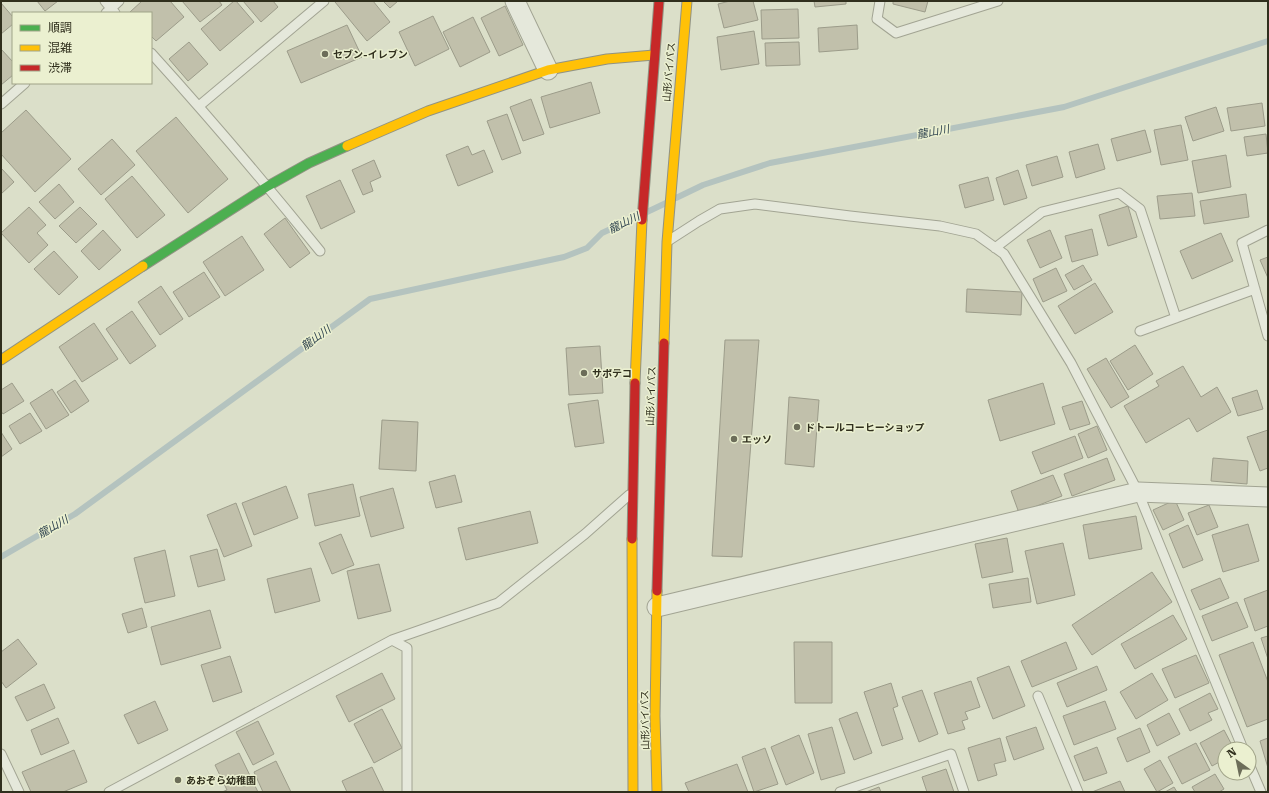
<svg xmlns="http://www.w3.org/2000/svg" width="1269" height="793" viewBox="0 0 1269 793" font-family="'Roboto Serif','Noto Sans JP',serif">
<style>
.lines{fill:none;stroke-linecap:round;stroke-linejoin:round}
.stream{stroke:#b4c3bf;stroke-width:6}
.building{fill:#c1c0ab;stroke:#9c9c8a}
.lane-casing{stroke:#a2a493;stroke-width:11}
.street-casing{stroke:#a2a493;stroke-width:21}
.fast-casing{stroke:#919383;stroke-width:11}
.slow-casing{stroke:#919383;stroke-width:11}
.jam-casing{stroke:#919383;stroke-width:11}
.lane{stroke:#e5e8db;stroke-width:9}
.street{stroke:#e5e8db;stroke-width:19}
.fast{stroke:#4caf50;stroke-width:9}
.slow{stroke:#ffc107;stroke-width:9}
.jam{stroke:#c62828;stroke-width:9}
.poi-dot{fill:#6c6d59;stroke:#ebf0d0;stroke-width:1.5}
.labels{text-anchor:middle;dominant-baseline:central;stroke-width:3;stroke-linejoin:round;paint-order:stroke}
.poi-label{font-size:10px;font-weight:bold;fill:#302f1d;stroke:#ebf0d0;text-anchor:start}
.street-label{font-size:10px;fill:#302f1d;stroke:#ebf0d0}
.water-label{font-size:11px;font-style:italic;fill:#2e424e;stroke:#ebf0d0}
</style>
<rect width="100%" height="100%" fill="#dbdfc9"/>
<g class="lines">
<path class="stream" d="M676,198L703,185L770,163L1064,107L1268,41
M647,212L666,203
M1,557L75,514L370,299L564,257L587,248L602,233L639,216"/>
</g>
<path class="building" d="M37,1H58L45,11Z
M142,1H170L184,17L156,41L151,36V13H131L130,12Z
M182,1H219L222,5L200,22Z
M234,1H236L254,22L220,51L201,29Z
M243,1H273L278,7L261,22Z
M337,1H373L390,22L367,41L335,2Z
M383,1H398L390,8Z
M730,1H753L758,20L724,28L718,4Z
M814,1H846V4L815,7Z
M893,1H928L925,12L893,4Z
M1,3L13,17V24L1,34Z
M505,6L523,45L499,56L481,18Z
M798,9L799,38L762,39L761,10Z
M433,16L449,49L415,66L399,32Z
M473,17L490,52L460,67L443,32Z
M347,25L362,57L301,83L287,51Z
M857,25L858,49L819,52L818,28Z
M754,31L759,64L721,70L717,37Z
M189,42L208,64L188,81L169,59Z
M799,42L800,65L766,66L765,43Z
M1,49L13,62V75L1,85Z
M591,82L600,113L550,128L541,97Z
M531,99L544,134L523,141L510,107Z
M1262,103L1265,126L1231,131L1227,108Z
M1216,107L1224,131L1193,141L1185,117Z
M26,110L71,159L35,192L1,154V133Z
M507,114L521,153L502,160L487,121Z
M176,117L228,179L188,213L136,151Z
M1181,125L1188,160L1161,165L1154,130Z
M1145,130L1151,152L1117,161L1111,139Z
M1266,134L1268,153L1247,156L1244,137Z
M112,139L135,165L101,195L78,169Z
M1098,144L1105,169L1076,178L1069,152Z
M468,146L472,155L484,150L493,172L458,186L446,155Z
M1226,155L1231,187L1198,193L1192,161Z
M1057,156L1063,177L1032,186L1026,165Z
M374,160L381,177L370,182L373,191L363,195L352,170Z
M1,168L14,182L1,194Z
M1018,170L1027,198L1004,205L996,178Z
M132,176L165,215L137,238L105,199Z
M988,177L994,200L965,208L959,185Z
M340,180L355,212L321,229L306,196Z
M59,184L74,202L55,219L39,202Z
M1192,193L1195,216L1160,219L1157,196Z
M1246,194L1249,217L1204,224L1200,201Z
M1128,206L1137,237L1108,246L1099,215Z
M29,207L46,225L37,233L48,245L29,263L1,233Z
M80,207L97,224L76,243L59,226Z
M285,218L310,253L290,268L264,234Z
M1092,229L1098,255L1072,262L1065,236Z
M103,230L121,250L99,270L81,251Z
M1050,230L1062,258L1040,268L1027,240Z
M1221,233L1233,261L1192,279L1180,251Z
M242,236L264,270L225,296L203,262Z
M54,251L78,277L59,295L34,269Z
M1268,257V278L1260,260Z
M1083,265L1092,280L1074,290L1065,275Z
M1056,268L1067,291L1043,302L1033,279Z
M204,272L220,297L189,317L173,292Z
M1095,283L1113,312L1075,334L1058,306Z
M161,286L183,319L160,335L138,302Z
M967,289L1022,292L1021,315L966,312Z
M132,311L156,346L130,364L106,329Z
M94,323L118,359L82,382L59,347Z
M725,340H759L742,557L712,556Z
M1135,345L1153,374L1128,390L1110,361Z
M600,346L603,393L569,395L566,348Z
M1106,358L1129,397L1111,408L1087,369Z
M1183,366L1201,397L1217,387L1231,412L1197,432L1189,418L1146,443L1124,406L1159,386L1156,381Z
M75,380L89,401L71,413L57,392Z
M12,383L24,401L3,414L1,411V390Z
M1043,383L1055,424L1000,441L988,400Z
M52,389L69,415L46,429L30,403Z
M1257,390L1263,409L1238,416L1232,398Z
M789,397L819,400L814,467L785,464Z
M598,400L604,443L575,447L568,404Z
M1082,401L1090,424L1070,430L1062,407Z
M30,413L42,431L20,444L9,426Z
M382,420L418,422L416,471L379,469Z
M1097,426L1107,450L1088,458L1078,434Z
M1268,430V468L1260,471L1247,437Z
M1,432L12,449L1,457Z
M1075,436L1083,458L1041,474L1032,452Z
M1107,458L1115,480L1072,496L1064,474Z
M1213,458L1248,461L1247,484L1211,481Z
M455,475L462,502L436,508L429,482Z
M1053,475L1062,496L1019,513L1011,491Z
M353,484L360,516L315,526L308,494Z
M286,486L298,518L254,535L242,503Z
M393,488L404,528L371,537L360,497Z
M1175,500L1184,520L1163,530L1153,510Z
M236,503L252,546L224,557L207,515Z
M1209,505L1218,527L1197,535L1188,513Z
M530,511L538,543L466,560L458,528Z
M1136,516L1142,549L1089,559L1083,525Z
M1248,524L1259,561L1223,572L1212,535Z
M1188,525L1203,560L1183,568L1169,534Z
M341,534L354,565L332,574L319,543Z
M1007,538L1013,572L982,578L975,544Z
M1063,543L1075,595L1037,604L1025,551Z
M217,549L225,580L198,587L190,556Z
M165,550L175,596L145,603L134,558Z
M379,564L391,611L358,619L347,571Z
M311,568L320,601L275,613L267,579Z
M1152,572L1172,602L1092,655L1072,625Z
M1028,578L1031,602L993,608L989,584Z
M1220,578L1229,598L1200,610L1191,590Z
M1268,590V626L1255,631L1244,599Z
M1237,602L1248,627L1212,641L1202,616Z
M142,608L147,627L128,633L122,614Z
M210,610L221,648L161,665L151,627Z
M1173,615L1187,639L1135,669L1121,644Z
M1268,636V659L1261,638Z
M18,639L37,664L6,688L1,681V652Z
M794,642H832V703H795Z
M1066,642L1077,669L1032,687L1021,661Z
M1253,642L1268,682V719L1247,727L1219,655Z
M1196,655L1209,683L1175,698L1162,669Z
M230,656L242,692L213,702L201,665Z
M1009,666L1025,706L993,719L977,678Z
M1097,666L1107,690L1067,707L1057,683Z
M382,673L395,699L349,722L336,696Z
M1152,673L1168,700L1136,719L1120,692Z
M971,681L980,707L965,712L968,719L962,721L965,729L948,734L934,693Z
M891,683L898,706L893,708L903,739L882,746L864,692Z
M44,684L55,708L27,721L15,697Z
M922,690L938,734L919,742L902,697Z
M1210,693L1218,709L1208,713L1212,720L1190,731L1179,709Z
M155,701L168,730L138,744L124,715Z
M1105,701L1116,729L1074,745L1063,716Z
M382,709L402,748L374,763L354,724Z
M857,712L872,753L854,760L839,719Z
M1169,713L1180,734L1157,746L1147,725Z
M58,718L69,743L41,755L31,730Z
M258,721L274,754L253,765L236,732Z
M832,727L845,773L821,780L808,734Z
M1036,727L1044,749L1014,760L1006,737Z
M1140,728L1150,752L1127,762L1117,738Z
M1224,730L1234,749H1225V759L1212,766L1200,743Z
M799,735L814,773L786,785L771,747Z
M1000,738L1006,761L994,764L997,775L978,781L968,748Z
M1268,738V768L1260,741Z
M1196,743L1210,770L1182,784L1168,757Z
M1097,747L1107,773L1084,781L1074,756Z
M765,748L778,784L754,792L742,757Z
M74,750L87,782L63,792H31L22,772Z
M239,753L258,792H222L227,790L215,765Z
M1160,760L1173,783L1157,792L1144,769Z
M276,761L291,792H263L254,772Z
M737,764L748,792H689L685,783Z
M372,767L384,792H347L342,781Z
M946,769L954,792H927L922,777Z
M1215,774L1224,789L1219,792H1195L1192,787Z
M1120,781L1125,792H1092Z
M879,787L881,792H866Z
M1174,787L1177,792H1165Z"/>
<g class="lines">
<defs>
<path id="lane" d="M105,1L115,13
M880,1L877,19L896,33L998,1
M106,13L119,1
M151,53C209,117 265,183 320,251
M1,104L25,83
M199,106L324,1
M1268,230L1242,243L1268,336
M668,241L699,221L720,209L755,204L850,216L940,226L976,234L1004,254L1071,363L1138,492L1243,749
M995,248L1042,212L1119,193L1140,209L1176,318
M1140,331L1255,289
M392,640L407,648V792
M1038,696L1078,792
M1,754L19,792
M1249,764L1261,792
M109,792L392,640L498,603L585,534L629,495
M840,792L951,754L964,792"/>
<path id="street" d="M515,1L548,70
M657,607L1138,492L1268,497"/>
<path id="fast" d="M143,266L268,186L309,163L347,146"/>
<path id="slow" d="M347,146L428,111L548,70L607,59L654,55
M664,343L667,242L687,1
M1,360L143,266
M635,383L642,220
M632,539L633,792
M657,792L655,716L657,591"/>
<path id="jam" d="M642,220L659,1
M632,539L635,383
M657,591L664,343"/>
</defs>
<use href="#lane" class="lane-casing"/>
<use href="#street" class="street-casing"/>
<use href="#fast" class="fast-casing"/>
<use href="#slow" class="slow-casing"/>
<use href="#jam" class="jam-casing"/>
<use href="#lane" class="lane"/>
<use href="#street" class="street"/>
<use href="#fast" class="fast"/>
<use href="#slow" class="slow"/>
<use href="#jam" class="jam"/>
</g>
<g class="poi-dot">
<circle cx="325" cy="54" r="4"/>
<circle cx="584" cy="373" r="4"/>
<circle cx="797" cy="427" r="4"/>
<circle cx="734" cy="439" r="4"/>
<circle cx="178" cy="780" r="4"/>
</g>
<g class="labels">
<g class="poi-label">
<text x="333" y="54">セブン-イレブン</text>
<text x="592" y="373">サポテコ</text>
<text x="805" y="427">ドトールコーヒーショップ</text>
<text x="742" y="439">エッソ</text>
<text x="186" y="780">あおぞら幼稚園</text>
</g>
<g class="street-label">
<text transform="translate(669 72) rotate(-85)">山形バイパス</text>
<text transform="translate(651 396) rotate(-88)">山形バイパス</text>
<text transform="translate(645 720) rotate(-91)">山形バイパス</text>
</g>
<g class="water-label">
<text transform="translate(933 132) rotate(-11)">龍山川</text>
<text transform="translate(624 223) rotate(-26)">龍山川</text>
<text transform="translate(316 338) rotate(-36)">龍山川</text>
<text transform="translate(53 527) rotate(-30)">龍山川</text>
</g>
</g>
<rect width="1269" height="793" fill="none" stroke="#302f1d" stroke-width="4"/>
<rect x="12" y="12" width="140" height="72" fill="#ebf0d0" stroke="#a0a388"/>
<rect x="20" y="25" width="20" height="6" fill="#4caf50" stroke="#a0a388"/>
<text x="48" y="32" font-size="12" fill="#302f1d">順調</text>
<rect x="20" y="45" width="20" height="6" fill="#ffc107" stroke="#a0a388"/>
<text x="48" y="52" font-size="12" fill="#302f1d">混雑</text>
<rect x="20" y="65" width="20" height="6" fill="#c62828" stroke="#a0a388"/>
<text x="48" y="72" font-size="12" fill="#302f1d">渋滞</text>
<g transform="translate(1237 761) rotate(327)"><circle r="19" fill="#ebf0d0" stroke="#a0a388"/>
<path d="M0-3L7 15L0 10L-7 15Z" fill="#6c6d59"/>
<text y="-6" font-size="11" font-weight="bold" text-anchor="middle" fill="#302f1d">N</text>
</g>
</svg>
